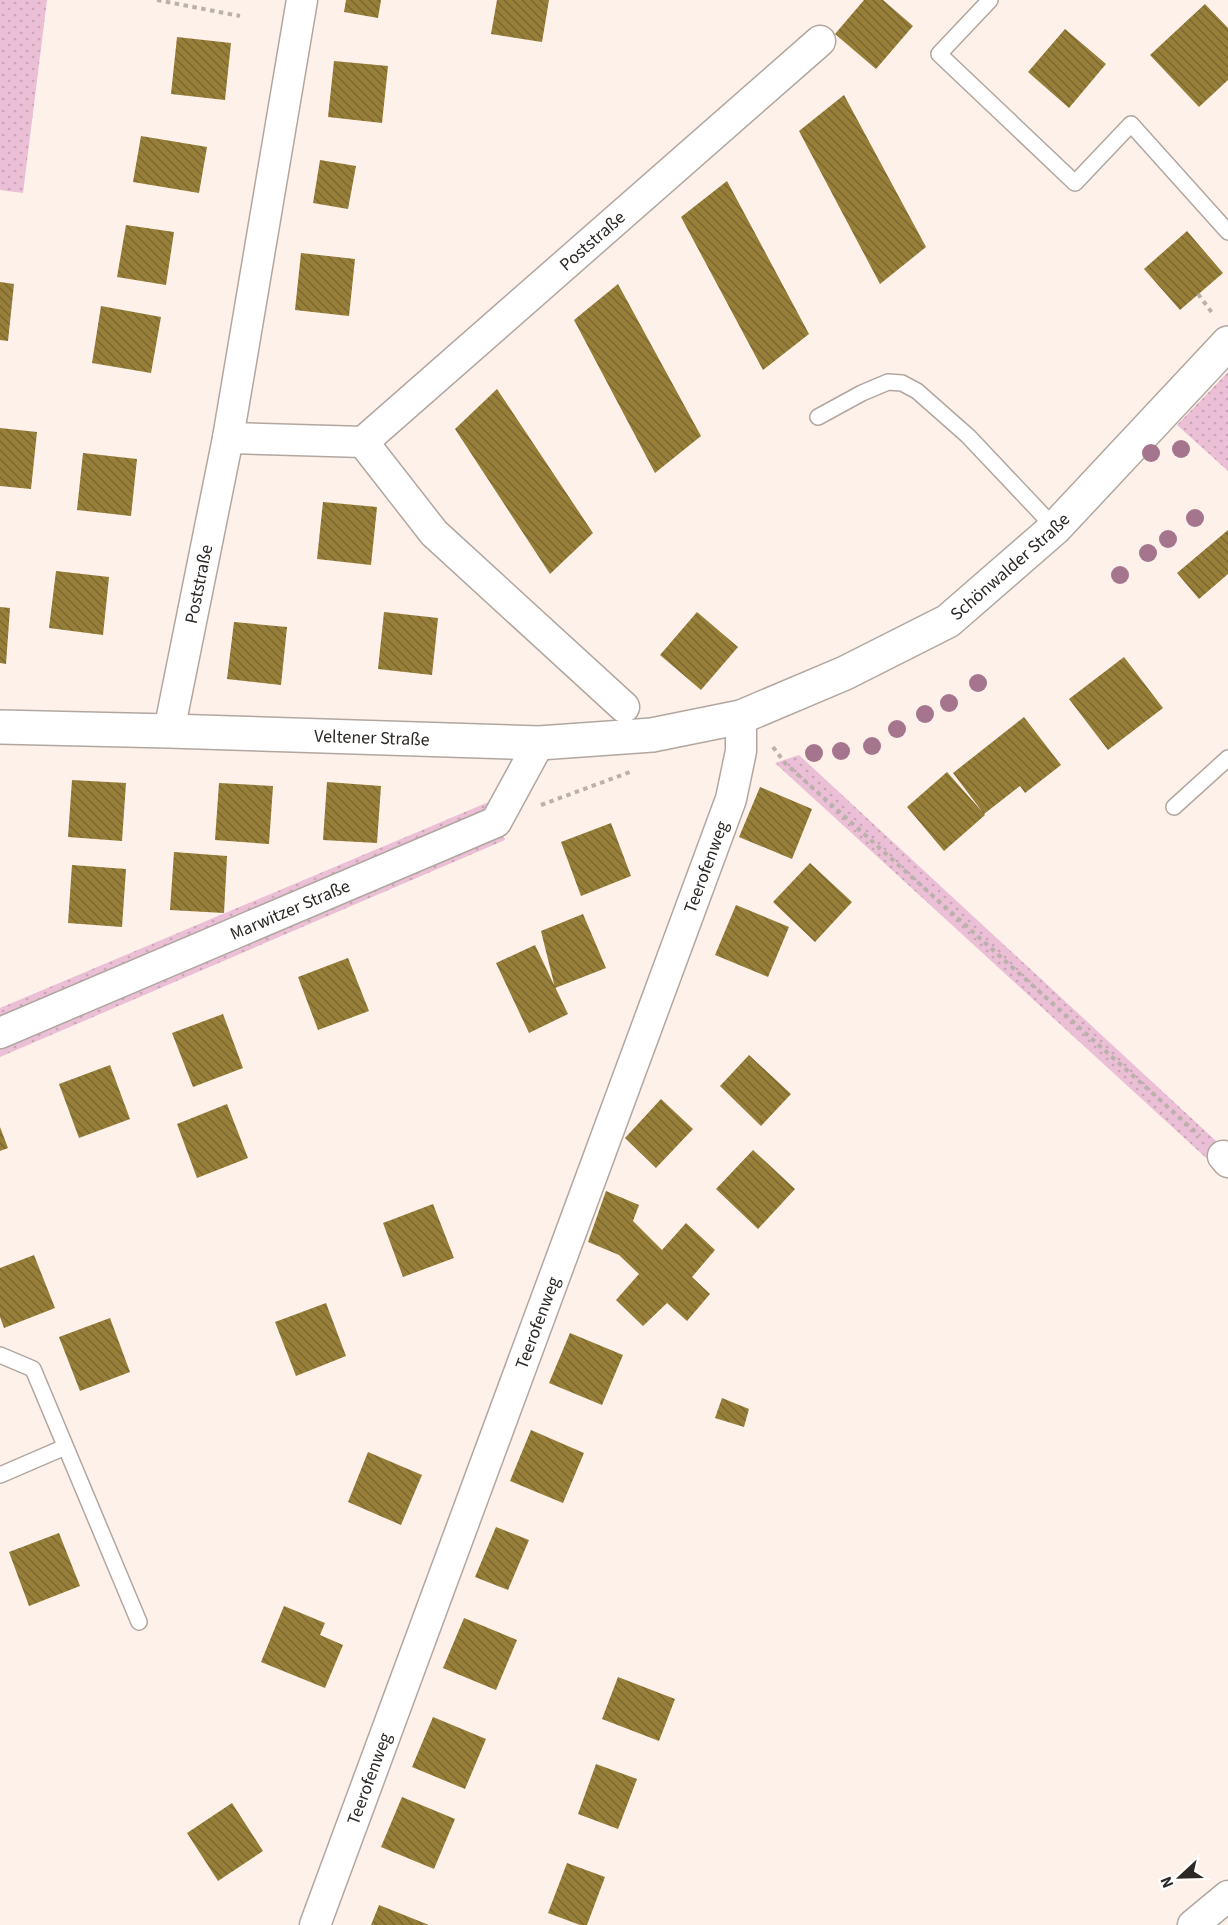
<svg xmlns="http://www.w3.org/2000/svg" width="1228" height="1925" viewBox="0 0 1228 1925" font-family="'Source Sans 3',sans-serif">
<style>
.grass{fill:url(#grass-dots)}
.building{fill:url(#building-back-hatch)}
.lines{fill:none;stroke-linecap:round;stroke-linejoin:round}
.service-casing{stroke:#b1a7a0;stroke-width:18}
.minor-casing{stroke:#b1a7a0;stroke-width:33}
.secondary-casing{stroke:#b1a7a0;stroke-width:36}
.path{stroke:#bab1ab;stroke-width:4;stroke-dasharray:4.5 4.5;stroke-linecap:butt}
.service{stroke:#fff;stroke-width:15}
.minor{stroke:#fff;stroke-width:30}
.secondary{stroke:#fff;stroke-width:33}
.tree{fill:#a5748d}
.labels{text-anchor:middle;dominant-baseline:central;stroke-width:6;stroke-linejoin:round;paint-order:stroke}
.street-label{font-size:18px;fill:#2c2825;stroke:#fff}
</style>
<defs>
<pattern id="grass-dots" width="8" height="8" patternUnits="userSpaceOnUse" patternTransform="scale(1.5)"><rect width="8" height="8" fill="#ebbfd5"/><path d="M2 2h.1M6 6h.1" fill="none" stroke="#caa4b7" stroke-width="1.8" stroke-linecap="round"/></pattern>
<pattern id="building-back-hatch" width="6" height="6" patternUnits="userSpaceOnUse" patternTransform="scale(1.5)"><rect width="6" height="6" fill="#977e39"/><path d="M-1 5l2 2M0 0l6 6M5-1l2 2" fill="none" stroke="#7b6730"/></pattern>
</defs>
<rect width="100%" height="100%" fill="#fdf1ea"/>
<path class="grass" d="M0,0H47L23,193L0,190Z
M1228,372V471L1177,425Z
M799,755L1228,1152V1178L775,763Z
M491,801L505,840L0,1057V1008Z"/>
<path class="building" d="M346,0H381L378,18L344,12Z
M497,0H549L542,42L491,34Z
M864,0H883L913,26L876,69L835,34Z
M1205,4L1228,28V80L1199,107L1150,55Z
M1065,29L1106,64L1069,108L1028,72Z
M177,37L231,43L225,100L171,94Z
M334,61L388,66L382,123L328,117Z
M844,95L926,247L880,284L799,131Z
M141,136L207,147L199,193L133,182Z
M320,160L356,166L348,209L313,203Z
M727,181L809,334L763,370L681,217Z
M126,225L174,232L166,285L117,277Z
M1187,231L1223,273L1180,310L1144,269Z
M301,253L355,259L349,316L295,310Z
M0,282L14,284L8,341L0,340Z
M618,284L701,436L655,473L574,320Z
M101,306L161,317L151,373L92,363Z
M497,389L593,533L550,574L455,429Z
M0,428L37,432L31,489L0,486Z
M83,453L137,459L131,516L77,510Z
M323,502L377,507L371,565L317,559Z
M1228,530V574L1199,599L1177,573Z
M56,571L109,577L103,635L49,628Z
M0,607L10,608L6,664L0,663Z
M384,612L438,618L432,675L378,669Z
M697,612L738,647L701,690L660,655Z
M234,622L287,627L281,685L227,679Z
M1124,657L1163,708L1108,750L1069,699Z
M1024,717L1061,765L1025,793L1020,786L984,814L953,773Z
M947,772L985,815L944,851L907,807Z
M72,780L126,783L122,841L68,837Z
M327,782L381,786L377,843L323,840Z
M219,783L273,786L269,844L215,840Z
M760,787L812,809L792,859L739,837Z
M611,823L631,876L581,896L561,842Z
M174,852L227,856L224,913L170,910Z
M810,863L852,902L815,942L773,902Z
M72,865L126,869L122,927L68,923Z
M736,905L789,927L768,977L715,955Z
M583,914L606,968L555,988L541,931Z
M535,945L568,1014L529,1033L496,963Z
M348,958L369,1011L318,1030L298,977Z
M223,1014L243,1068L193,1087L172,1033Z
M749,1055L791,1094L761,1126L720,1086Z
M110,1065L130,1119L79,1138L59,1084Z
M661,1099L693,1129L656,1168L625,1138Z
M227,1104L248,1158L197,1178L177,1124Z
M0,1127L8,1148L0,1151Z
M753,1150L795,1189L758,1229L716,1189Z
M606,1191L639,1205L633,1221L662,1250L686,1223L715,1250L692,1277L710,1294L687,1321L667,1303L643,1326L616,1300L639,1274L619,1255L588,1242Z
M433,1204L454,1258L403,1277L383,1223Z
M34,1255L55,1308L4,1328L0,1317V1268Z
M326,1303L346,1356L296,1376L275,1322Z
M110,1318L130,1372L80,1391L59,1337Z
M570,1333L623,1355L602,1405L549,1383Z
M722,1398L749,1409L744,1427L715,1418Z
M531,1430L584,1453L563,1503L510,1481Z
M368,1452L422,1475L401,1525L348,1502Z
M496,1527L529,1540L508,1590L475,1577Z
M59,1533L80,1586L29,1606L9,1552Z
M284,1606L325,1623L320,1635L343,1645L325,1688L261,1662Z
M464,1618L517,1640L496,1690L443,1668Z
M618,1677L675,1699L659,1741L602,1719Z
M433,1717L486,1739L465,1789L412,1767Z
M596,1764L637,1779L618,1829L578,1814Z
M402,1797L455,1819L434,1869L381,1847Z
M232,1803L263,1851L218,1881L187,1833Z
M567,1863L605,1877L587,1925H580L548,1913Z
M379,1905L429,1925H371Z"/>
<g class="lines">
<defs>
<path id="service" d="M990,0L939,54L1075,183L1131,124L1228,232
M818,417L862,393L888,382L902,383L917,391L968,436L1055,528
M1174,807L1228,758
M0,1355L33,1369L139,1622
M0,1475L65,1447"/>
<g id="minor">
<path id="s1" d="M228,438L363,442L820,41"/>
<path d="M363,442L434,533L624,707"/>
<path id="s2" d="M169,731L228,438L302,0"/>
<path id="s3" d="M0,1033L496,822L539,743"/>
<path d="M1223,1156L1228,1162"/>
<path id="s4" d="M315,1925L731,799L741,751V717"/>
<path d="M1193,1925L1228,1896"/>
</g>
<g id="secondary">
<path id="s5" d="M0,727L169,731L539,743L652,735L741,717L845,673L948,621L1055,528L1228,343"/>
</g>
</defs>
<use href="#service" class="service-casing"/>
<use href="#minor" class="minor-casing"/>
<use href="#secondary" class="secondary-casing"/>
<path class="path" d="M157,0L240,16
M1198,294L1213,314
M773,747L785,763L1200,1136
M541,805L630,772"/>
<use href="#service" class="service"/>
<use href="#minor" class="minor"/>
<use href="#secondary" class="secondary"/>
</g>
<g class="tree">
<circle cx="1181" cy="449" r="9"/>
<circle cx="1151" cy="453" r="9"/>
<circle cx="1195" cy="518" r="9"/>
<circle cx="1168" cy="539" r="9"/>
<circle cx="1148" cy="553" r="9"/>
<circle cx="1120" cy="575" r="9"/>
<circle cx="978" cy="683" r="9"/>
<circle cx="949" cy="703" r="9"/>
<circle cx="925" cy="714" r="9"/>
<circle cx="897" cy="729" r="9"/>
<circle cx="872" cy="746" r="9"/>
<circle cx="841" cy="751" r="9"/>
<circle cx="814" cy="753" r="9"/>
</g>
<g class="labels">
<g class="street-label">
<text stroke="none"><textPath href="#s1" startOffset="440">Poststraße</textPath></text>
<text stroke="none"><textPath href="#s5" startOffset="1054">Schönwalder Straße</textPath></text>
<text stroke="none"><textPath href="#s2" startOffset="150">Poststraße</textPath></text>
<text stroke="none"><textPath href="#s5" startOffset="372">Veltener Straße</textPath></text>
<text stroke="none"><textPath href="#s4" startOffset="1128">Teerofenweg</textPath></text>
<text stroke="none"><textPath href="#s3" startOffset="315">Marwitzer Straße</textPath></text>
<text stroke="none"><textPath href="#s4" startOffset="642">Teerofenweg</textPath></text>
<text stroke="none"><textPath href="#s4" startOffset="156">Teerofenweg</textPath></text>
</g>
</g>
<g transform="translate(1180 1877) rotate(248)" stroke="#ffffff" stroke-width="4.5" paint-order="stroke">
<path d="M0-4.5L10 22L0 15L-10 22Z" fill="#2c2825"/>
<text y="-9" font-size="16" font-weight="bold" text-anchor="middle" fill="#2c2825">N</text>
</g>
</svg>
